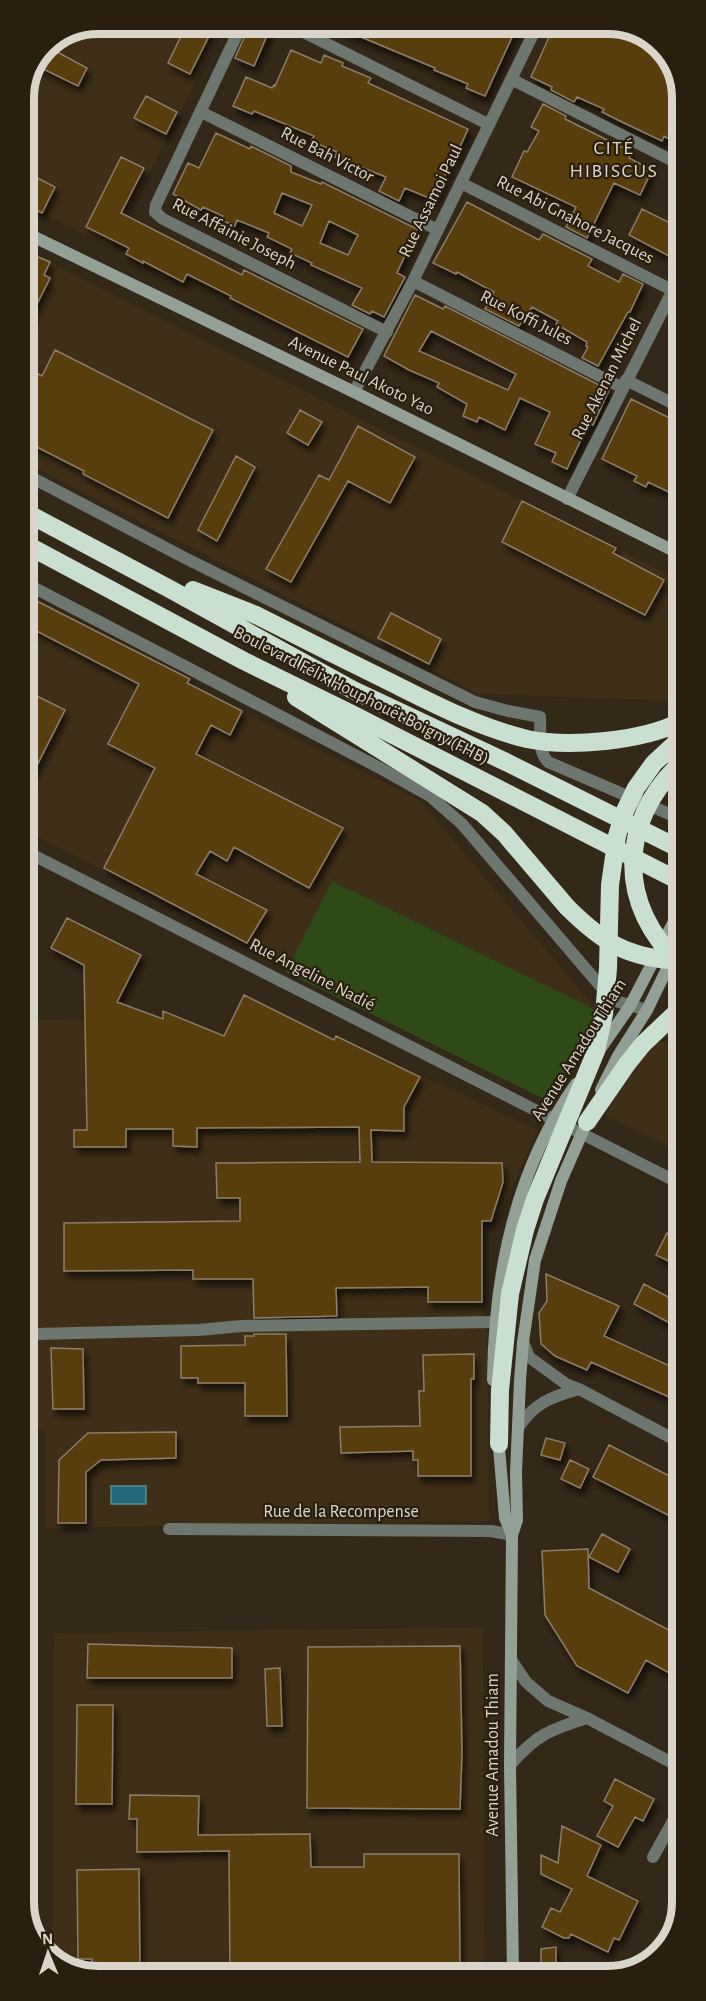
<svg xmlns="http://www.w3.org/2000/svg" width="706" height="2001" viewBox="0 0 706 2001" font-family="'Alegreya Sans',sans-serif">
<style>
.built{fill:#3f2f19}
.green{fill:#2e4b17}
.water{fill:#226a7b;stroke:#5a8a93;stroke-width:1.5}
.building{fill:#593c0a;stroke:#8a7d6a;stroke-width:1.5;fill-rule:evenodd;filter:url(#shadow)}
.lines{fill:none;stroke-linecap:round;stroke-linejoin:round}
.street{stroke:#6d766f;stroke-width:12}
.secondary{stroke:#92a096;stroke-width:12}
.highway{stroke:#c9dfcf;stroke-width:18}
.highway-bridge{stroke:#c9dfcf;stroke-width:18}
.labels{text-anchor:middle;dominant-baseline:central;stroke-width:4.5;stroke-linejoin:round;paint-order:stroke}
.street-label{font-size:18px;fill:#dbd4ca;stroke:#2a1f0f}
.neighbourhood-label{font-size:20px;letter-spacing:1.5px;fill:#dbd4ca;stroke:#2a1f0f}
.rim{fill:none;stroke:#dbd4ca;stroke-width:8}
</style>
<defs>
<filter id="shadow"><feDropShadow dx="3.5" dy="6" stdDeviation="3" flood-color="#0009"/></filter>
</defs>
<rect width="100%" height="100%" fill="#342818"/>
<path class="built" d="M98,24H225L111,247L24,204V94L46,45Z
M24,249L680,581V701L478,694L25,463Z
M25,595L190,679L188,683L196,688L419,800L598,1011L332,881L291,964L25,831Z
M118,995L119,1017L130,1007L162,1019L163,1011L316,1075L336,1036L538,1130L497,1221H482V1302L487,1334L489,1521L46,1528V1431L26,1430L25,1019L86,1020Z
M650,1041L681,1042V1141L676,1150L606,1116L629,1069Z
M483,1627L484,1975L93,1977L53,1962L54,1633Z"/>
<path class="green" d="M332,881L598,1011L552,1103L286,972Z"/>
<path class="water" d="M111,1486H146V1504H111Z"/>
<path class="building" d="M187,24H215L190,74L168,63Z
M250,24H272L254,66L235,58Z
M330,24H518L485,96L466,88L468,84L434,70L435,68Z
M555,24H613L628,30L626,33L662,51L679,79V144L664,136L662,141L622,122L602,112L604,109L577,97L574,102L551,90L552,87L531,77Z
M46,46L87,68L78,86L37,66Z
M291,50L321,63L324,55L343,63L342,66L371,78L368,83L468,129L455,158L453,157L434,200L405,188L399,201L379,191L386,177L335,157L337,152L311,141L314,136L254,111L252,114L233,106L246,77L272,88L274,85L275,86Z
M146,96L177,112L166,134L134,118Z
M543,104L566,116L565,119L567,120L632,152L629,158L652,170L640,195L614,183L587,238L566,227L576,207L512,177L524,151L527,152L539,131L531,127Z
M216,133L250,149L251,146L291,166V172L321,184L322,182L417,229L397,273L405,277L384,317L372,311L370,314L352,305L362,288L311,265L312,263L290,253L292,249L267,237L269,233L237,220L235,226L221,220L223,216L203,207L201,210L173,194L188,163L199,168ZM282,193L312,205L302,226L274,213ZM329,221L358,235L348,255L320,243Z
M121,157L144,168L121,213L242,275L244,270L363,329L348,357L230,298L231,296L187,274L183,282L143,261V263L126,254L129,248L86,227Z
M24,171L55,187L42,213L24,204Z
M467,202L539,240L543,234L592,259L588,266L619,282L623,274L643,284L630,312H628L598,366L582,358L588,347L586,346L587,342L556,324L558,321L532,307L519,326L485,309L494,292L457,272L456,274L433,263Z
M680,203V235L669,256L629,235L642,209L670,223Z
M24,251L50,262L44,275L50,278L24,330Z
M415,295L443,309L445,306L609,390L593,425L589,423L567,469L552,462L556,453L535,444L550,412L520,398L505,430L479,417L477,422L463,416L467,404L437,387L439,383L409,370L384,356ZM431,331L516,374L508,390L419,351Z
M55,350L213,430L168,518L83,474L84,471L25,441V367L42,376Z
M631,399L680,423V494L675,491L673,494L648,482L646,487L634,481L637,476L602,459Z
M300,410L322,422L308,445L287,433Z
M358,426L415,457L390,503L348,481L291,582L266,569L319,475L329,480Z
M236,456L255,467L217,541L198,530Z
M522,501L616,548L613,553L664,580L645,615L502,542Z
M25,595L190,679L187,683L242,711L230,735L211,725L196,754L343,828L309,888L234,847L227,861L210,851L196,874L267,910L247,943L104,868L155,768L108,744L139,684L25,625Z
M391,613L441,639L429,664L378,638Z
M25,690L65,710L25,789Z
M67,918L141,955L117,1002L163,1019V1011L224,1036L244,995L334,1040L336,1036L420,1077L404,1107V1131L371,1130L372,1162L502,1163L503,1182L491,1221H482V1302H428V1287L336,1288L337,1316L254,1318L253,1279H193V1270L64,1271V1223L240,1221V1198H217L216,1163L360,1162L359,1127L197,1128V1147L173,1146V1129H126V1147H74V1130H87L84,965L51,948Z
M667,1233L681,1240V1267L656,1255Z
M546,1274L619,1306L604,1336L681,1371L669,1397L591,1362L587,1370L555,1356L541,1344L539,1313L547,1301Z
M681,1276V1329L634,1304L644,1284L670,1298Z
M254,1334H286L287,1416H245V1383H198V1378H181V1346L245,1345V1336H254Z
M51,1348L83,1349L84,1409H53Z
M474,1354V1379H471V1476H418V1460H413V1451L341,1453L340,1427L420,1426L419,1391H424L423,1355Z
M176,1432V1458L101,1460L86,1472V1523H58L59,1460L88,1433Z
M546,1438L565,1443L560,1460L541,1455Z
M609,1445L681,1482V1488L668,1515L593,1477Z
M570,1460L589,1469L580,1488L561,1479Z
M602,1534L630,1549L618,1572L589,1557Z
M588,1549L589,1588L682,1637V1680L646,1660L628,1693L577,1666L545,1615L542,1551Z
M88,1644L232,1648V1678H87Z
M460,1646L462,1753L460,1809L307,1808L308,1647Z
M280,1668L282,1726H267L265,1669Z
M77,1705H113L112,1804H76Z
M615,1779L654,1799L643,1821L635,1817L618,1847L597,1836L613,1806L604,1801Z
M130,1795L199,1796L198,1835L310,1834L311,1867H364V1854H459L460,1975L230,1976L229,1851L137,1852V1819H129Z
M562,1826L601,1845L587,1876L638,1901L619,1940L614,1938L608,1952L571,1934L569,1938H564L542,1927L551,1908L560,1912L572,1889L541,1874V1855L558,1863Z
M139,1869L140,1977H92V1959H78L77,1870Z
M556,1947V1962L565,1975H548L541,1964V1949Z"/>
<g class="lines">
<path class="street" d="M242,24L156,205L155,212L163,219L387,332
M287,24L488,124
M511,79L679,164
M201,112L438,230
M461,183L672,290
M413,281L623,388
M626,380L680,407
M354,392L413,281L538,24
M25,474L185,558L475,702L508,711L540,717C541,732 537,750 548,762L674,816L680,826
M567,499L680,276
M25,583L380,768L430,796L462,824L609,996L619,1002L647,1010
M25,851L681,1184
M35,1334L199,1330L241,1326L495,1322
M523,1342L529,1357L566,1384L579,1389L681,1443
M518,1428C534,1403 551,1397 579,1389
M169,1529L491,1531L512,1535
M512,1661L526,1682L548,1701L587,1718L682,1768
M510,1765C536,1735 549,1730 587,1718
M653,1857L682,1805"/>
<path class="secondary" d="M24,232L354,392L680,554
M674,816L680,815
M598,1052L630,1006L681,908
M601,1090L618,1056L647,1010L681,940
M493,1380C494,1276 515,1170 576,1084
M498,1436L505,1518L512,1535
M513,1975L510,1765L512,1535L517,1520L516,1472L520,1381L523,1342L535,1260L561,1181L589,1117"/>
<path class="highway" d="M25,512L168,588L353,690L506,762L680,849
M25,544L244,661L350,713L681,882
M193,590L256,615
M296,697L482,813L504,833L567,907
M587,1122L627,1064L643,1044L681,1008
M499,1444L500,1390L510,1294"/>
<path class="highway-bridge" d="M256,615C303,639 349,662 396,685C438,706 481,728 527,739C569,748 642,741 680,722
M680,764C618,822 617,907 681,964
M567,907C603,943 628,958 680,961
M510,1294L525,1230L535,1199L596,1051L604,1014L608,968L610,885L617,836L623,815L636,788L654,763L680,739"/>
</g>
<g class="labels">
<g class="street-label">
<text transform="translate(327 155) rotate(27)">Rue Bah Victor</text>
<text transform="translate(431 201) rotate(-64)">Rue Assamoi Paul</text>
<text transform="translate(575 220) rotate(27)">Rue Abi Gnahore Jacques</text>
<text transform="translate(234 234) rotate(27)">Rue Affainie Joseph</text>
<text transform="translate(526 318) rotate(27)">Rue Koffi Jules</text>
<text transform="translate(361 376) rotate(26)">Avenue Paul Akoto Yao</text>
<text transform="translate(607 379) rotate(-63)">Rue Akenan Michel</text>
<text transform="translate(361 696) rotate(27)">Boulevard Félix Houphouët Boigny (FHB)</text>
<text transform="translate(312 975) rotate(27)">Rue Angeline Nadié</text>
<text transform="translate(579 1050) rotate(-58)">Avenue Amadou Thiam</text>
<text x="341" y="1512">Rue de la Recompense</text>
<text transform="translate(493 1755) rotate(-90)">Avenue Amadou Thiam</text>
</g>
<g class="neighbourhood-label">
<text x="614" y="148">CITÉ<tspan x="614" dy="23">HIBISCUS</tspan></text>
</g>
</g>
<path d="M0 0H706V2001H0ZM98 34H608A64 64 0 0 1 672 98V1902A64 64 0 0 1 608 1966H98A64 64 0 0 1 34 1902V98A64 64 0 0 1 98 34Z" fill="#2a1f0f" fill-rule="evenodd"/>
<path class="rim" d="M98 34H608A64 64 0 0 1 672 98V1902A64 64 0 0 1 608 1966H98A64 64 0 0 1 34 1902V98A64 64 0 0 1 98 34Z"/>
<g transform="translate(48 1953) rotate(358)" stroke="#2a1f0f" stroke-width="4.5" paint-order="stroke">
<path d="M0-4.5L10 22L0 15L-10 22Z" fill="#dbd4ca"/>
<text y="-9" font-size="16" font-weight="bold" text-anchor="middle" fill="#dbd4ca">N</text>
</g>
</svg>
